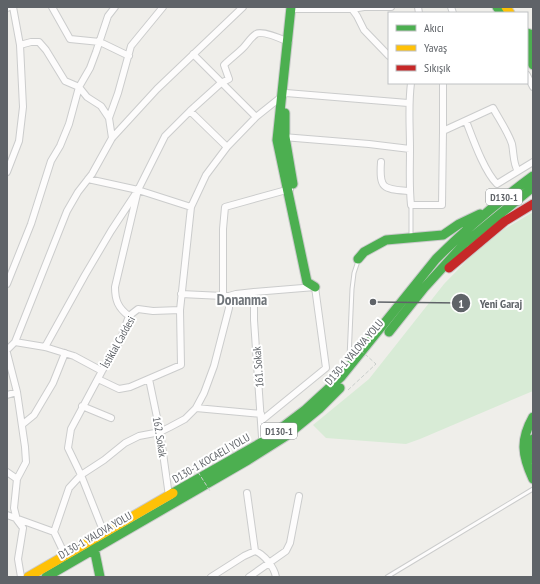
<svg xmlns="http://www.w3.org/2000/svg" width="540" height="584" viewBox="0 0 540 584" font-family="'PT Sans Narrow',sans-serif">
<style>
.green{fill:#d8ebd6}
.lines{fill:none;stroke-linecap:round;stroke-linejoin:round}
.lane-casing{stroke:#cbcccc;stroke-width:5}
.street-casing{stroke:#cbcccc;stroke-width:8}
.fast-casing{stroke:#cacacb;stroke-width:11}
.slow-casing{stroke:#cacacb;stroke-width:11}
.jam-casing{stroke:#cacacb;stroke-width:11}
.path{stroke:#cacfcc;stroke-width:1;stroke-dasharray:4 2;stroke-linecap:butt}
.lane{stroke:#fdfcfc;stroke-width:3}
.street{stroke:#fdfcfc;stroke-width:6}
.fast{stroke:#4caf50;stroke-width:9}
.slow{stroke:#ffc107;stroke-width:9}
.jam{stroke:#c62828;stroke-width:9}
.path-bridge{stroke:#cacfcc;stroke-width:1;stroke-dasharray:4 2;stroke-linecap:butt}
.labels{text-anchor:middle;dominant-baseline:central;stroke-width:4;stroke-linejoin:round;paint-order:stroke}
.shield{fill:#fff;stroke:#8f9295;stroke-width:1}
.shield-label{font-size:10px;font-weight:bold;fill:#5f6368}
.street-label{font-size:11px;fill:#5f6368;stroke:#fff}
.district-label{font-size:15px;font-weight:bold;fill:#70757a;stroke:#fff}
.leader{fill:none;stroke:#5f6368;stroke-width:1.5}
.callout-dot{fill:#5f6368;stroke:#fff;stroke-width:1.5}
.mark-label{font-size:12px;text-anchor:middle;font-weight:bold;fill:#fff}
.callout-label{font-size:12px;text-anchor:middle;font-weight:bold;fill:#5f6368;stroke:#fff;stroke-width:4;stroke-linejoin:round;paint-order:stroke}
</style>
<rect width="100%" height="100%" fill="#efeeea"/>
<path class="green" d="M533,212V391L420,439L406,444L326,438L313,425L369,379L444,284L473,254L503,230Z"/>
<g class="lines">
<defs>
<path id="lane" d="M411,205V237
M349,358L352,289L354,273L358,261
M387,577L533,489"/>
<path id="street" d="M52,7L70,39L100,42L129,56
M418,7L419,13
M451,7L453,13
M7,8L9,7
M290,9H352L364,7H391
M352,9L357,16L364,30L389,56
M20,45L31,42H39L46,50L65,81L79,87L87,97L101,106L109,118L112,138
M193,54L256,117
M527,75L533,87
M411,83C408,107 410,125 410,149C410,168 409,186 411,205H442L443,131L493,108C499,119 508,132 512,144C514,154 513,164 518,171
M443,83V131
M190,111L227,147
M109,118L118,93L131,46L163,7
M466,121C473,139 484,171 497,184L533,162
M283,137L369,144L410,149
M381,162C379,190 384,189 409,191
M7,172L19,141L23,107L20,45L13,7
M88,179L138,190
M7,284L31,224L51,161L60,146L69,124L79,87L90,68L96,52L108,16L115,7
M254,292V320L262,437L264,441
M181,294L223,296
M229,296H223V229L225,207L290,189
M129,316C118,308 115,300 115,287L138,190L191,207
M15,342L45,347L74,356L102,371
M45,347L85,275L111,231L138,190L165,136L190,111L221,83L229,79L224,65C230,59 237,54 243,48C247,44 251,37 256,34C262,30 282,39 289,42
M7,350L15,342L67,211L78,192L92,174L112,138L157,89L243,7
M7,353L17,392L25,447L26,462L17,479L14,508L17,520L23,528L18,559L21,577
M98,379L119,389L130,387L181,365L180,310
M149,379L160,432L169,496
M7,395L17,392
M82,406L111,418
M196,408L261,414
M23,424L34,415L53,383L65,353
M7,472L17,479
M247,493L255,551
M7,515L54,532
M104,533L81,475L68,448L71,429L102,371L120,341L129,316L138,309L153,311L180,310L191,207L206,175L227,147L256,117L286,93L408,103
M65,555L54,532L69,488L81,475L104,460L125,443L139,436L160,432L170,427L185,419L196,408L204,393L214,366L229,308V296L236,294L254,292L315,287L326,368L261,421
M211,577L244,556L255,551C264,554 274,567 276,577
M249,577L286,551L290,543L299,496"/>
<path id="fast" d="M291,7L277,140L307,282L315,287
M497,7L501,13
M527,33L533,35
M527,40L533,48L527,54
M527,55L533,65
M285,113V137L293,184
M358,259L364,252L386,240L443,235L459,224L480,214
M389,332L424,288L465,243L533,187
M533,417C520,440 522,455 533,479
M533,439V459
M173,493L264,441L305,410L341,377L436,259C466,229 499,201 533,176
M93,543L100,577
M46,577L248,460L286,436L319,409L340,388"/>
<path id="slow" d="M506,7L510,13
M28,577L173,493"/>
<path id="jam" d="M449,268L505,221L533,204"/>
</defs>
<use href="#lane" class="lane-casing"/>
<use href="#street" class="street-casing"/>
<use href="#fast" class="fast-casing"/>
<use href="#slow" class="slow-casing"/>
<use href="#jam" class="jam-casing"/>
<path class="path" d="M348,390L376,364"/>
<use href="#lane" class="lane"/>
<use href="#street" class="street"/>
<use href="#fast" class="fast"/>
<use href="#slow" class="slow"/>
<use href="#jam" class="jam"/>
<path class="path-bridge" d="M356,346L376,364
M198,472L210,491"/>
</g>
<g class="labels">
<g class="shield">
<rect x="486" y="189" width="36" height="16" rx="3"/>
<rect x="261" y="423" width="36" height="16" rx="3"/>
</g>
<g class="shield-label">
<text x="504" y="197">D130-1</text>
<text x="279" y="431">D130-1</text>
</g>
<g class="street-label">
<text transform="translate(118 342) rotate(-61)">İstiklal Caddesi</text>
<text transform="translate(354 352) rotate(-49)">D130-1 YALOVA YOLU</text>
<text transform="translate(258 367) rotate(-94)">161. Sokak</text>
<text transform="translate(160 437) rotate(81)">162. Sokak</text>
<text transform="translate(211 458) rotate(-30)">D130-1 KOCAELİ YOLU</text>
<text transform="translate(95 535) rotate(-30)">D130-1 YALOVA YOLU</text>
</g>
<g class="district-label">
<text x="242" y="299">Donanma</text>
</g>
</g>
<path class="leader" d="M373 302L461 303"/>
<g class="callout-dot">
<circle cx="373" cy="302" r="4"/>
<circle cx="461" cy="303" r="10"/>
</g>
<g class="mark-label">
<text x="461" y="308">1</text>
</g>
<g class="callout-label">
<text x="501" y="308">Yeni Garaj</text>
</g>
<rect width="540" height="584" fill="none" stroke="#5f6368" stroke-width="16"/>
<rect x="388" y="12" width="140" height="72" fill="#ffffff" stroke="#bfc1c3"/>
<rect x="396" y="25" width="20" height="6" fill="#4caf50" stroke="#bfc1c3"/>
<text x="424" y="32" font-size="12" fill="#5f6368">Akıcı</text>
<rect x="396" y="45" width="20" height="6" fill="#ffc107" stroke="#bfc1c3"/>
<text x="424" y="52" font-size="12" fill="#5f6368">Yavaş</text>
<rect x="396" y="65" width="20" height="6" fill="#c62828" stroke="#bfc1c3"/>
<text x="424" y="72" font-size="12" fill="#5f6368">Sıkışık</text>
</svg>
